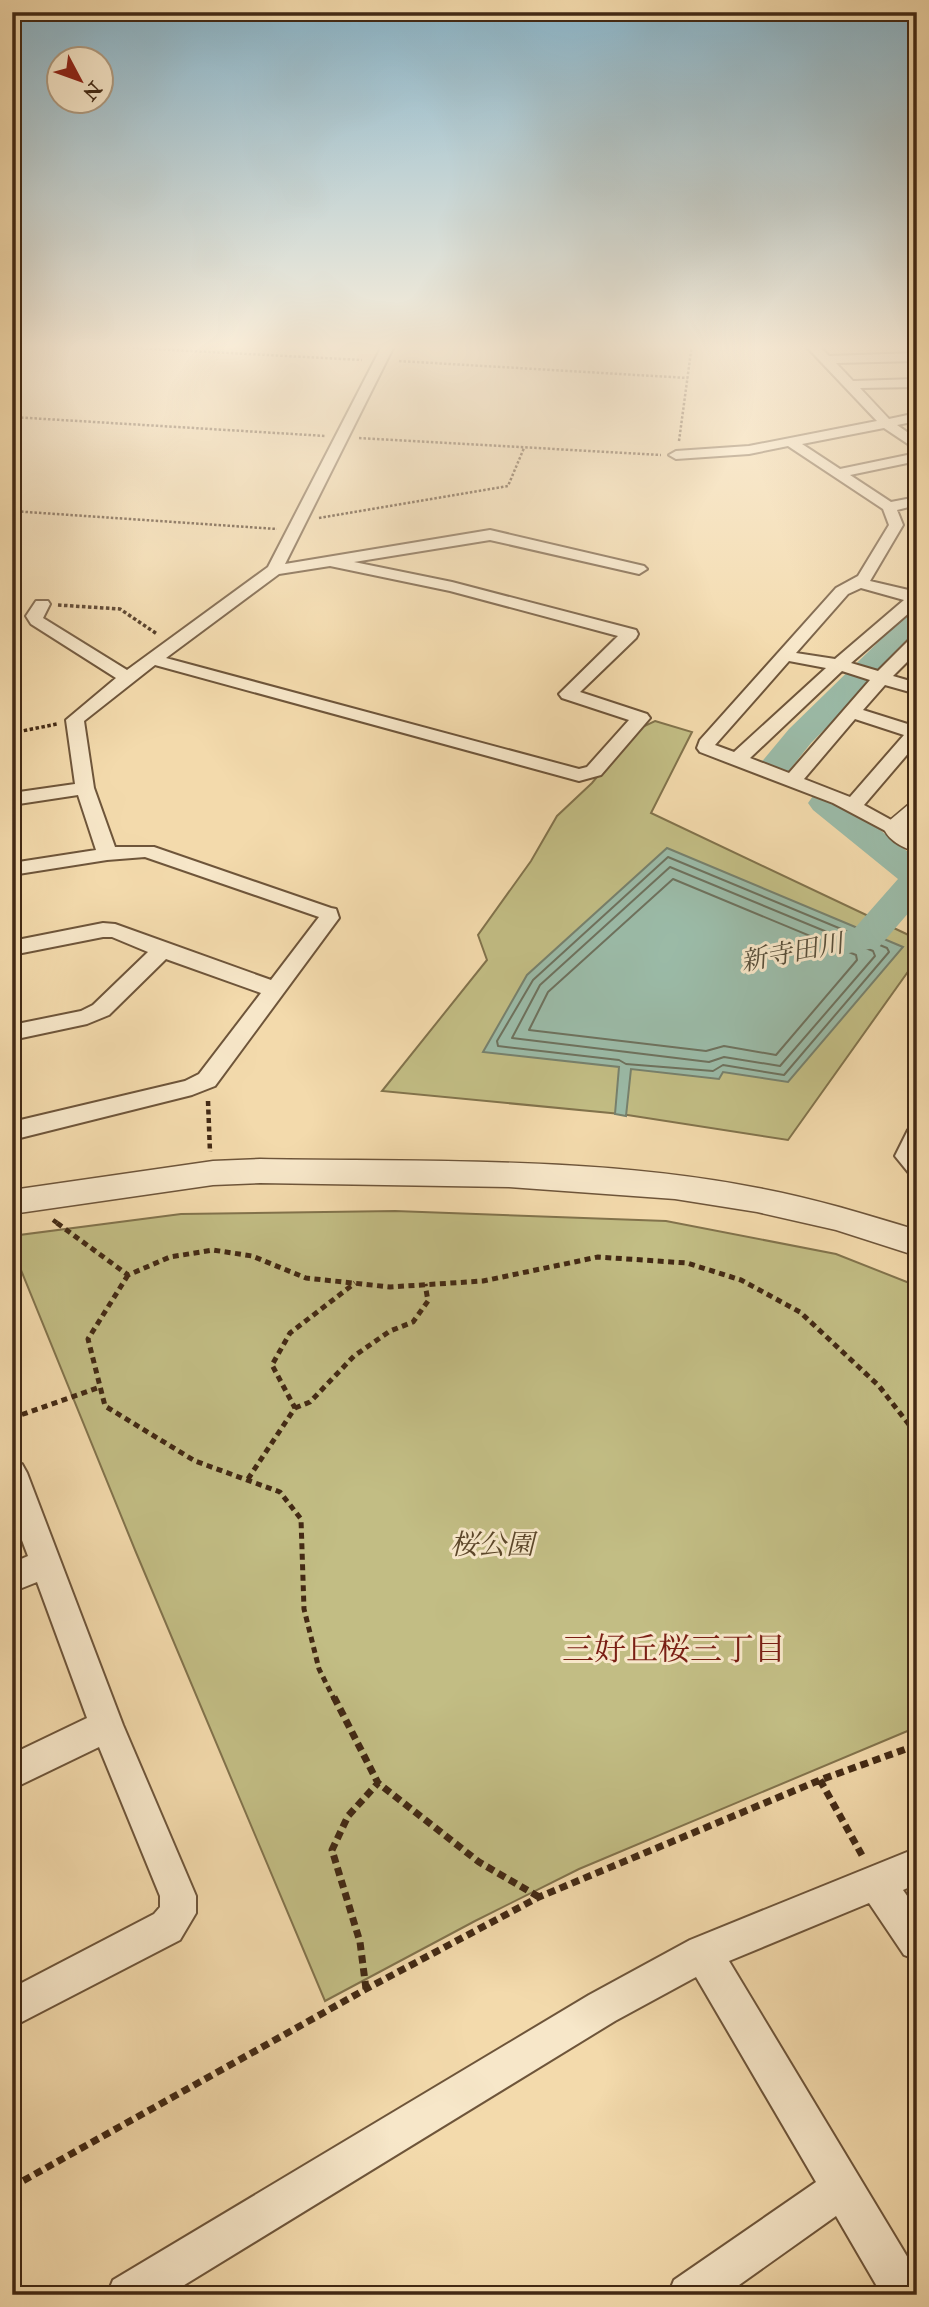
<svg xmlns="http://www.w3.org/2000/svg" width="929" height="2307" viewBox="0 0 929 2307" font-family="'IM FELL Double Pica','Noto Serif JP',serif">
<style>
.green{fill:#c2bd84;stroke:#82734c;stroke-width:2}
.water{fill:#9bbba8;stroke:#77816d;stroke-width:2}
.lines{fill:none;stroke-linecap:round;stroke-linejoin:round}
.shore{stroke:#6e725e;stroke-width:2}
.river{fill:#9bbba8;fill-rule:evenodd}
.minor-casing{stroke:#6e553a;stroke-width:4}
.tertiary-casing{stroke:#6e553a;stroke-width:3}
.path-far4{stroke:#422914;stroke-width:2.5;stroke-dasharray:2.5 2;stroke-linecap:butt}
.path-far3{stroke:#422914;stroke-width:3.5;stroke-dasharray:3.5 2.5;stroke-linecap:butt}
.path-far2{stroke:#422914;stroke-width:4.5;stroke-dasharray:5 3.5;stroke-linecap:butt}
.path-far1{stroke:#422914;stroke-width:5;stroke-dasharray:6 4.5;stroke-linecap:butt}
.path{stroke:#422914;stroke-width:7;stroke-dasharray:8 5;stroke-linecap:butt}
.minor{fill:#f7e7c9;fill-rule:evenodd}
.tertiary{fill:#f7e7c9;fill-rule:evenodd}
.labels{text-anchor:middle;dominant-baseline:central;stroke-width:6;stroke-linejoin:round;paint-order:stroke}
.water-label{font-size:26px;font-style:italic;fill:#584e39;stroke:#f7e7c9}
.near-park-label{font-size:28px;font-style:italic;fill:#5c472a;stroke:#f7e7c9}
.near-neighbourhood-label{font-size:32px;fill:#7a1f14;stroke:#f7e7c9}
</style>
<rect width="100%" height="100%" fill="#f3daac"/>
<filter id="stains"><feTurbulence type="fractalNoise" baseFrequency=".00286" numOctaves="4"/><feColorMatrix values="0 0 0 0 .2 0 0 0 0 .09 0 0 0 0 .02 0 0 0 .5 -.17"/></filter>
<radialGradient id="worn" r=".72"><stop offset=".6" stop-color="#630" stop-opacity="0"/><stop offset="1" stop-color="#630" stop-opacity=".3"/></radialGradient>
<path class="green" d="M655,721L692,732L651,813L917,939V959L788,1140L621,1114L382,1091L487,960L478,935L531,861L557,816L592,783L636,730Z
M395,1211L666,1221L836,1254L917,1286V1727L579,1869L475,1921L325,2001L135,1550L12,1248V1236L181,1214Z"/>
<path class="water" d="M667,848L903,947L788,1082L723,1072L719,1079L631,1069L626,1116L615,1114L619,1067L483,1052L527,975Z"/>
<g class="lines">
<path class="shore" d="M668,857L887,948L889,952L784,1075L723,1065L713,1071L626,1064L619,1060L498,1046L497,1041L533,980Z
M670,867L873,951L875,956L780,1066L724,1057L709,1062L512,1038L540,985Z
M673,879L856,955L857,960L776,1055L724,1046L706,1051L529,1030L548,992Z"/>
<path class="river" d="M917,611V637L811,743L788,772L776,775L764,772L759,765L789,729L907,614Z
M825,793L837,796L917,859V903L879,947L814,960L801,956L795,948L801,940L854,929L898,879L813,810L808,803L813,796Z"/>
<defs>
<path id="minor" d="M383,344H395L285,564L490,530L644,566L647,569L639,574L490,540L354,562L452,582L636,630L638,634L636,638L580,692L647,714L650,718L601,775L579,781L155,665L84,721L94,788L115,847H154L331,908L336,909L339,918L215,1086L192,1095L12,1140V1122L185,1081L199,1074L261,993L166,959L109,1015L87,1024L12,1040V1025L81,1011L93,1005L148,952L112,937H103L12,955V941L103,923L115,924L271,980L319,917L145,857L107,860L12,875V863L96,850L78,795L12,805V793L75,784L66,720L116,678L31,624L26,616L36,601H48L50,604L43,618L127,670L268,567ZM330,566L450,591L618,636L559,694L562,698L629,720L587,767L579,769L166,658L279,574Z
M804,344H817L829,356L917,353V361L836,363L853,381L917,379V387L860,388L889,419L917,413V421L897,425L917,439V450L884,428L802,444L840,469L917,453V461L850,475L891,502L917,497V505L897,510L903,525L870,581L917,592V606L851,663L878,671L911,638L917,637V652L893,676L917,683V694L885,685L863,710L917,727V743L864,805L904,827L907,831L904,835L897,837L833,803L700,752L697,748L700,740L836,588L858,576L889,525L883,509L788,446L749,454L676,459L669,455L676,451L749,446L877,421ZM861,588L904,600L835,659L796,653L848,594ZM789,661L826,668L734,752L715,745ZM842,671L870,680L789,773L750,758ZM855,719L904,735L850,797L804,779Z
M917,1127V1175L908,1172L895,1156L908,1130Z
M12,1460L22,1464L27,1473L123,1725L196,1896V1913L180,1940L12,2027V1988L154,1914L160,1907V1896L99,1747L12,1789V1754L87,1718L37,1582L12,1592V1563L28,1556L12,1514Z
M917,1848V1884L903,1890L917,1910V1960L904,1955L869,1903L729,1961L917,2273V2295H882L836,2216L725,2295H668L674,2280L816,2182L696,1977L615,2021L168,2295H107L113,2280L589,1995L690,1940Z"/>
<path id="tertiary" d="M917,803V822L909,828L917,833V852C903,848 887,840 883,826L908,805Z
M260,1159C425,1162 595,1156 758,1188C812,1198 864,1214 917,1230V1256L836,1230L757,1212L675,1199L509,1187L260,1183L213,1185L12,1214V1190L213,1161Z"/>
</defs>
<use href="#minor" class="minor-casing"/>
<use href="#tertiary" class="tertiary-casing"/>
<path class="path-far4" d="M60,344L362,360
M399,361L688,378
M12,417L326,436
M359,438L661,455
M679,441L692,344
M12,511L277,529
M319,518L508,486L524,448"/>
<path class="path-far3" d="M58,605L120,609L157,634
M12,733L57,724"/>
<path class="path-far2" d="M208,1101L210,1152
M53,1220L60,1225"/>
<path class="path-far1" d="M57,1223L128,1275L170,1257L213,1250L252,1256L306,1278L390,1287L483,1281L598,1257L687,1263L741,1280L800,1312L879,1386L917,1435
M128,1275L88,1339L105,1406L195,1461L280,1492L301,1519L304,1609L319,1669L334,1699
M295,1408L310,1402L354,1356L390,1331L413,1322L428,1301L425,1284
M12,1418L100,1387
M248,1479L295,1408L272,1365L290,1333L355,1283"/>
<path class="path" d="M334,1697L378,1783L479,1862L539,1897
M820,1780L863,1857
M366,1989L360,1942L332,1850L348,1816L378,1783
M12,2187L366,1989L539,1897L820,1780L917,1745"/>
<use href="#minor" class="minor"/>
<use href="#tertiary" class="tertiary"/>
</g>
<linearGradient id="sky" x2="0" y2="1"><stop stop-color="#89b7ce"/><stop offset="0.52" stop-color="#faeeda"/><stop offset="1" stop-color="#faeeda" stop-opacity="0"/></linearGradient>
<rect width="929" height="667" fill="url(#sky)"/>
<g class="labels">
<g class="water-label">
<text transform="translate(792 953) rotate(-11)">新寺田川</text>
</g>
<g class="near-park-label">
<text x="492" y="1545">桜公園</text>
</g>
<g class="near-neighbourhood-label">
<text x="674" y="1650">三好丘桜三丁目</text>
</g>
</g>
<rect width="929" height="2307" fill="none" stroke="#f3daac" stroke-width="42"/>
<rect x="14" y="14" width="901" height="2279" fill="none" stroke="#422914" stroke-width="3.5"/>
<rect x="21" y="21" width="887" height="2265" fill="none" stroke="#422914" stroke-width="2"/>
<g transform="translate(80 80) rotate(131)"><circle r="33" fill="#f7e7c9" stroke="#af9b81" stroke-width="2"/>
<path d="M0-5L12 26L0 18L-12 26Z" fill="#8f2418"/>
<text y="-10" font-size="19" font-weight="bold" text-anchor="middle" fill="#422914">N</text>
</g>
<rect width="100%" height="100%" filter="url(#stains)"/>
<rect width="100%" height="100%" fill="url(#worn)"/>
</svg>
